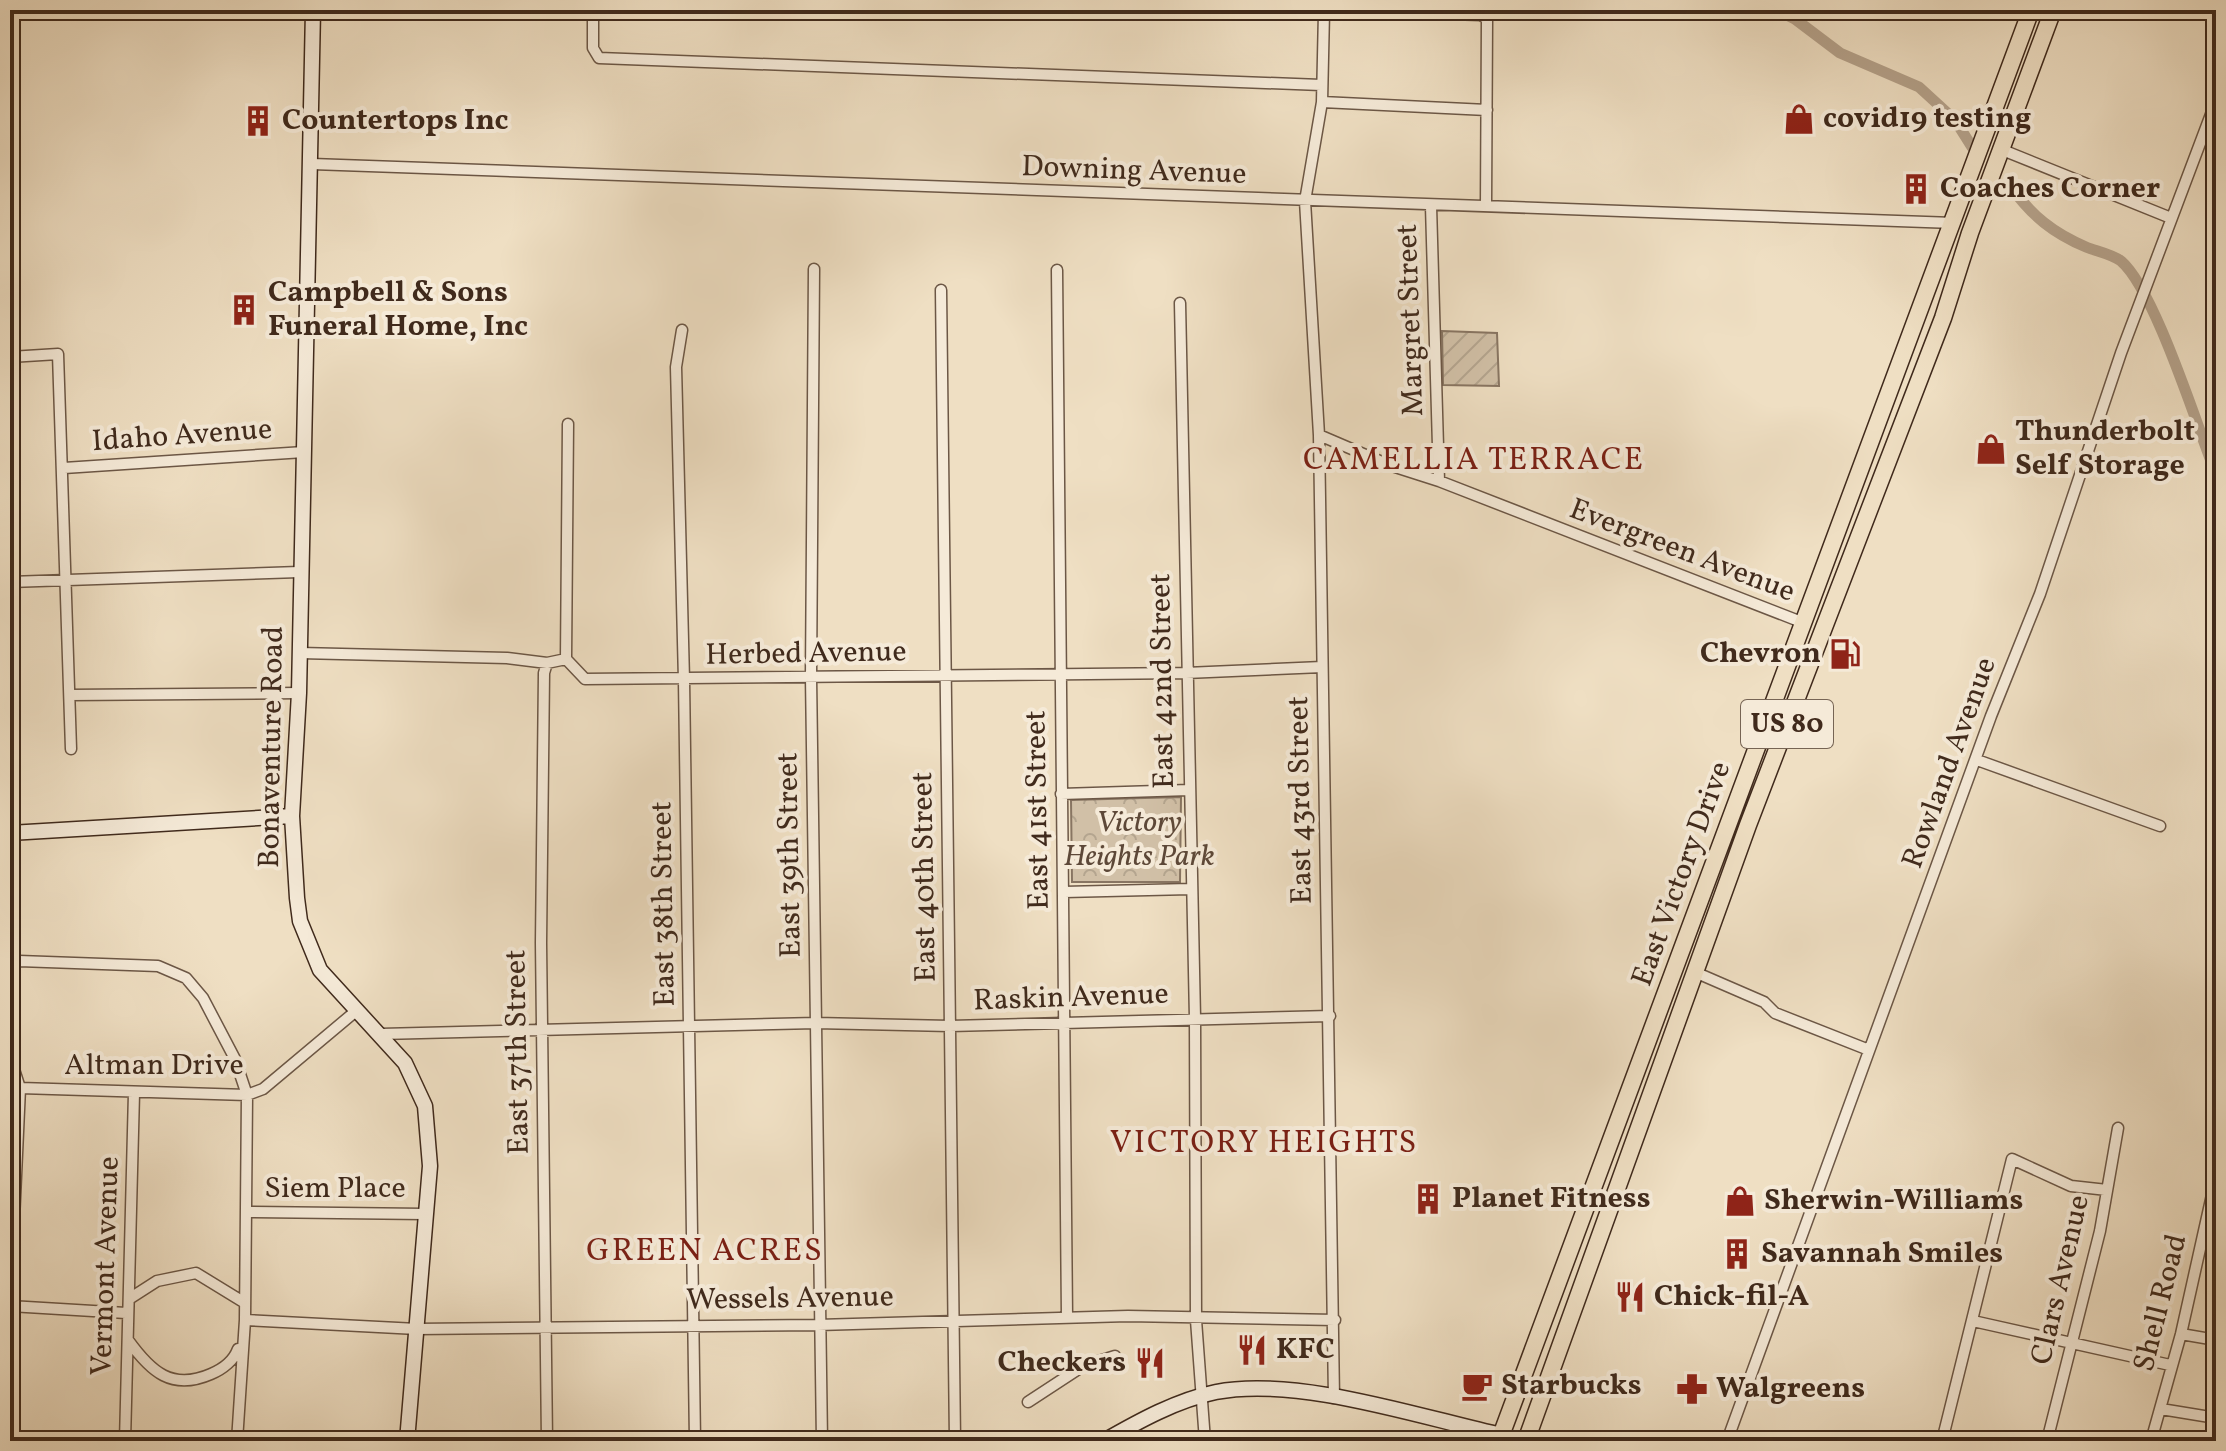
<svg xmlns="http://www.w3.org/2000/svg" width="2226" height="1451" viewBox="0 0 2226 1451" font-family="Vollkorn,serif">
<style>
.park{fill:url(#park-crowns);stroke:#887562;stroke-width:2}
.garden{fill:url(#garden-furrows);stroke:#887562;stroke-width:2}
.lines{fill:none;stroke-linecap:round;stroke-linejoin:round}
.canal{stroke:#b4a18a;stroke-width:11}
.street-casing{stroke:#6c5746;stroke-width:13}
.secondary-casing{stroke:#402a1c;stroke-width:17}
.primary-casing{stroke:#402a1c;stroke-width:19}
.street{stroke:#f5ead8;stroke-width:10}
.secondary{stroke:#f5ead8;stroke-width:14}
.primary{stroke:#efdfc3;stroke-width:16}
.labels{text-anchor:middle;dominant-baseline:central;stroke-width:8;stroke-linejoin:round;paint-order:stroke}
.shield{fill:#f5ead8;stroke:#766454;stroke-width:2}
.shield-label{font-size:28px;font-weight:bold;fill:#402a1c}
.poi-label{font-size:30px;font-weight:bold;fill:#402a1c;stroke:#f5ead8;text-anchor:start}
.street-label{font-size:30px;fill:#402a1c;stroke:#f5ead8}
.park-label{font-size:30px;font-style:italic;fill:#5d4838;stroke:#f5ead8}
.neighbourhood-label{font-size:32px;letter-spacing:2px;fill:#7a1f14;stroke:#f5ead8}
</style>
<defs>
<pattern id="park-crowns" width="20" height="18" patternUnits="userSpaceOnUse" patternTransform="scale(2)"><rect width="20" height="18" fill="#d1c0a7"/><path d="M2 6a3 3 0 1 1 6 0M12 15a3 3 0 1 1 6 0" fill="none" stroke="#b4a58f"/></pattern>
<pattern id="garden-furrows" width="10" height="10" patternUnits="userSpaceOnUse" patternTransform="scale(2)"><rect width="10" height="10" fill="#d1c0a7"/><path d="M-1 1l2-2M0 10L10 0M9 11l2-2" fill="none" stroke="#b4a58f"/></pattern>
</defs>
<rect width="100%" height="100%" fill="#efdfc3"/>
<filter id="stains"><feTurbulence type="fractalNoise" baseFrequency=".0025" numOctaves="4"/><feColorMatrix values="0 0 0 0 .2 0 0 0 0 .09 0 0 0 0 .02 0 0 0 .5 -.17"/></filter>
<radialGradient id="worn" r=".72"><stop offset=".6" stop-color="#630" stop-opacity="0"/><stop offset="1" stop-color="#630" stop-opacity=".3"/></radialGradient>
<path class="park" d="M1181,797L1180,882H1072L1071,800Z"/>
<path class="garden" d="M1442,331L1497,333L1499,386L1443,385Z"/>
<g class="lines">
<path class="canal" d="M1777,10L1795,19L1840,53L1919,87L1955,120L1972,147
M2011,187C2032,216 2053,233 2086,247C2096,251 2112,254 2121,261C2155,290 2197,427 2216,474"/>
<defs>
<path id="street" d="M593,10V48L599,58L1321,85
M1323,10L1481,15L1487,19L1486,205
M1324,12L1322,102L1305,201L1319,435L1334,1398
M1322,102L1487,110
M2000,149L2171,218
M312,164L1954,223
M1431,206L1439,481
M814,269L811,677L822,1441
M1057,270L1067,1317
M941,290L955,1441
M1180,303L1195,1018L1196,1320L1205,1441
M682,330L676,367L684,680L695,1441
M10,357L58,354L71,749
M1319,435L1389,465L1439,481L1804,623
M64,468L304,452
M10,582L299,572
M300,653L507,658L547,663L566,659L585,679L1186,673L1322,667
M566,659L568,424
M70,695L299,693
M1977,760L2160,826
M1061,794L1189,790
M1064,892L1190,889
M10,965L19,961L158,966L186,978L203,998L235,1059L247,1095L245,1320L237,1441
M1697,973L1764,1002L1775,1013L1869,1050
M381,1034L816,1023L950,1026L1330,1016
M10,1057L20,1088L10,1308
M20,1088L247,1095L263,1089L356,1011
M246,1212L425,1214
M129,1299L157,1281L196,1273L245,1303
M10,1306L126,1313
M245,1320L417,1329L818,1325L1128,1316L1335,1320
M1973,1321L2170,1365
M2181,1334L2216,1340
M128,1340C151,1372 172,1391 211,1374C223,1369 234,1360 238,1349
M1028,1402L1083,1366L1115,1356
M2161,1409L2216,1418
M125,1441L134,1093
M547,1441L541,943L544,673L547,663
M1727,1441L1991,716L2040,594L2121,353L2216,101
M1942,1441L2012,1159L2071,1186L2107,1190
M2047,1441L2100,1231L2118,1128
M2151,1441L2181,1334L2216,1177"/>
<path id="secondary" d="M313,10L299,693L292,816L297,898L300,921L320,970L405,1063L425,1106L430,1166L407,1441
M10,833L292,816
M1104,1441C1139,1421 1177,1400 1216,1392C1297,1376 1420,1417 1501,1435"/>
<path id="primary" d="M1499,1441L2031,10
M1526,1441L1748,825L1943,318L1970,233L2053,10"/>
</defs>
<use href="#street" class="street-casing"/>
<use href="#secondary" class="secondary-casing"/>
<use href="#primary" class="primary-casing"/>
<use href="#street" class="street"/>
<use href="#secondary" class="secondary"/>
<use href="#primary" class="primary"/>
</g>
<defs>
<symbol id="shop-bare" viewBox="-9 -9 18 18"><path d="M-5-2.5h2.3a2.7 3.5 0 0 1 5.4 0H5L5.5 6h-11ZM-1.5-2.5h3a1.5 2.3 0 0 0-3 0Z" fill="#8f2418" stroke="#f5ead8" stroke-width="2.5" paint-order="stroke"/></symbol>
<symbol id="building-bare" viewBox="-9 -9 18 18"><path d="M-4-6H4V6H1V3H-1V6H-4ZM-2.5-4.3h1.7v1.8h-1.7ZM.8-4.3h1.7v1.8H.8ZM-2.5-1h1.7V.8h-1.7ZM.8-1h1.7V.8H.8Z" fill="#8f2418" stroke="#f5ead8" stroke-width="2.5" paint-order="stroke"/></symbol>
<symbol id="fuel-bare" viewBox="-9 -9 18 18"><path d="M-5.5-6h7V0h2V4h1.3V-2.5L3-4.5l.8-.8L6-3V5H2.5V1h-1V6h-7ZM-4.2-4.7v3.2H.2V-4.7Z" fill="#8f2418" stroke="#f5ead8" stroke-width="2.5" paint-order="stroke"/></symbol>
<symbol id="restaurant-bare" viewBox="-9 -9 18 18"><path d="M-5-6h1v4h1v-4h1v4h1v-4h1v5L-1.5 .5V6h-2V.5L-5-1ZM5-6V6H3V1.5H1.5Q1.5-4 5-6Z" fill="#8f2418" stroke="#f5ead8" stroke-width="2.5" paint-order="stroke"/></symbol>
<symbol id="cafe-bare" viewBox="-9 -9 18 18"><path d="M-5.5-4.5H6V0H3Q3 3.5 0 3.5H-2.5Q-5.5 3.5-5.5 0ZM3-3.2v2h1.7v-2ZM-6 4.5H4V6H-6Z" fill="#8f2418" stroke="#f5ead8" stroke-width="2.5" paint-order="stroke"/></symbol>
<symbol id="pharmacy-bare" viewBox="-9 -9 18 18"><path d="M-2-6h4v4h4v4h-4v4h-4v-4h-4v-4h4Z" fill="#8f2418" stroke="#f5ead8" stroke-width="2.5" paint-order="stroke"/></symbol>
</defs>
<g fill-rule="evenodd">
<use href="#shop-bare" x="1777" y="97" width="44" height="44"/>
<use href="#building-bare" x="236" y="99" width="44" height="44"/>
<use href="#building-bare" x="1894" y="167" width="44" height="44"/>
<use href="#building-bare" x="222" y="288" width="44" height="44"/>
<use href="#shop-bare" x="1969" y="427" width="44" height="44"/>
<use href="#fuel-bare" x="1823" y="632" width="44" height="44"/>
<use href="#building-bare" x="1406" y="1177" width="44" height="44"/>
<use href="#shop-bare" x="1718" y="1179" width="44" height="44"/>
<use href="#building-bare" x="1715" y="1232" width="44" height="44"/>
<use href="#restaurant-bare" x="1608" y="1275" width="44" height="44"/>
<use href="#restaurant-bare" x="1230" y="1328" width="44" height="44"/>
<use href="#restaurant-bare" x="1128" y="1341" width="44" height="44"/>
<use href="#cafe-bare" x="1455" y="1364" width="44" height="44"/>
<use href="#pharmacy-bare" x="1670" y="1367" width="44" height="44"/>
</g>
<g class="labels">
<rect class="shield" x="1741" y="700" width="92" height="48" rx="6"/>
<g class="shield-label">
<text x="1787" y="724">US 80</text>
</g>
<g class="poi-label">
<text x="1823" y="119">covid19 testing</text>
<text x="282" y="121">Countertops Inc</text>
<text x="1940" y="189">Coaches Corner</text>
<text x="268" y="293">Campbell &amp; Sons<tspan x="268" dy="34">Funeral Home, Inc</tspan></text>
<text x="2015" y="432">Thunderbolt<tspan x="2015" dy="34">Self Storage</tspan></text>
<text x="1821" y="654" text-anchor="end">Chevron</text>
<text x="1452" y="1199">Planet Fitness</text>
<text x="1764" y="1201">Sherwin-Williams</text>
<text x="1761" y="1254">Savannah Smiles</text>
<text x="1654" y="1297">Chick-fil-A</text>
<text x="1276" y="1350">KFC</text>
<text x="1126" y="1363" text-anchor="end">Checkers</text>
<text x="1501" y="1386">Starbucks</text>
<text x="1716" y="1389">Walgreens</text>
</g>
<g class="street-label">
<text transform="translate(1134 171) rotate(2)">Downing Avenue</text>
<text transform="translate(1411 320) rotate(-92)">Margret Street</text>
<text transform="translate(182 436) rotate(-4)">Idaho Avenue</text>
<text transform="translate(1682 551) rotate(21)">Evergreen Avenue</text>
<text transform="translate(806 654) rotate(-1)">Herbed Avenue</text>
<text transform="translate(1163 681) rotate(-91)">East 42nd Street</text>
<text transform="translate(272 747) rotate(-89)">Bonaventure Road</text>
<text transform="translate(1950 763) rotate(-70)">Rowland Avenue</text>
<text transform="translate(1301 800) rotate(-91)">East 43rd Street</text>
<text transform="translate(1038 810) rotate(-91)">East 41st Street</text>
<text transform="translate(790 855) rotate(-91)">East 39th Street</text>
<text transform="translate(1682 874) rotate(-70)">East Victory Drive</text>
<text transform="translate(925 877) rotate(-91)">East 40th Street</text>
<text transform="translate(664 904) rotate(-91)">East 38th Street</text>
<text transform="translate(1071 998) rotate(-2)">Raskin Avenue</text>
<text transform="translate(518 1052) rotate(-91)">East 37th Street</text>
<text x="154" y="1066">Altman Drive</text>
<text x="335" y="1189">Siem Place</text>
<text transform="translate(106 1266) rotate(-88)">Vermont Avenue</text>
<text transform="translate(2061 1280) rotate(-77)">Clars Avenue</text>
<text transform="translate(790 1299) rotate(-1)">Wessels Avenue</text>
<text transform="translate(2161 1303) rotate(-76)">Shell Road</text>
</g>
<g class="park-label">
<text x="1139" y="823">Victory<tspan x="1139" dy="34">Heights Park</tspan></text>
</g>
<g class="neighbourhood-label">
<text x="1474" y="461">CAMELLIA TERRACE</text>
<text x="1264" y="1144">VICTORY HEIGHTS</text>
<text x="705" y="1252">GREEN ACRES</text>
</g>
</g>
<rect width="2226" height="1451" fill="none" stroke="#efdfc3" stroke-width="40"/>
<rect x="12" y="12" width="2202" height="1427" fill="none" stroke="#402a1c" stroke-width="4"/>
<rect x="20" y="20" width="2186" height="1411" fill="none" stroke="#402a1c" stroke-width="2"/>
<rect width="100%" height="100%" filter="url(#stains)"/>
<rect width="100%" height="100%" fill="url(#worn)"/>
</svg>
